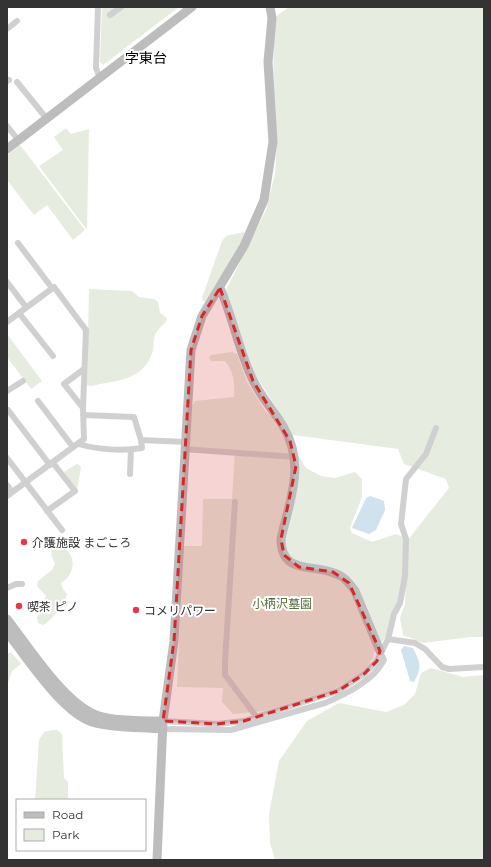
<svg xmlns="http://www.w3.org/2000/svg" width="491" height="867" viewBox="0 0 491 867" font-family="Montserrat,'Noto Sans JP',sans-serif">
<style>
.green{fill:#e6ecdf}
.water{fill:#cfe2ee}
.lines{fill:none;stroke-linecap:round;stroke-linejoin:round}
.street{stroke:#d0d0d0;stroke-width:6}
.secondary{stroke:#bdbdbd;stroke-width:9}
.marked{fill:#d62828;fill-opacity:0.2;stroke:#d62828;stroke-width:3;stroke-dasharray:8 5;stroke-linejoin:round}
.poi-dot{fill:#e63946;stroke:#fff;stroke-width:1.5}
.labels{text-anchor:middle;dominant-baseline:central;stroke-width:4;stroke-linejoin:round;paint-order:stroke}
.poi-label{font-size:12px;fill:#333;stroke:#fff;text-anchor:start}
.park-label{font-size:12px;fill:#56703f;stroke:#fff}
.quarter-label{font-size:14px;fill:#000;stroke:#fff}
</style>
<rect width="100%" height="100%" fill="#fff"/>
<path class="green" d="M102,7H179L103,65L100,62Z
M289,7H484V637H470L423,643L403,635L400,618L405,604L407,541L449,488L446,479L404,464L398,449L293,435L255,374L226,298V290L266,210L275,174L277,143L273,97L274,18Z
M66,128L71,134L89,129L87,230L39,166L63,150L54,137Z
M20,145L85,230L73,240L47,205L34,215L7,180V155Z
M244,232L246,235L206,301H203L202,298L222,241L226,236Z
M89,289L132,291L139,297L154,299L158,302L160,313L167,318C166,325 157,328 155,335C153,340 154,345 153,350C145,381 117,380 91,386L87,385Z
M7,334L42,381L31,389L7,357Z
M232,352L237,354L247,382L266,412L276,421L306,468L321,476L335,478L355,472L362,479V497L350,528L352,533L372,542L396,534L403,537V600L392,612L385,638L374,652L373,658L363,672L334,689L264,711L233,714L222,702L223,688L177,687L183,546H202L203,499H232L235,450L189,447L192,406L195,401L234,397C235,384 234,372 225,361H211L209,358L211,355Z
M77,464L81,467L77,490L64,472Z
M56,545C61,547 67,549 70,554C76,564 71,578 61,583L63,589L67,594C66,602 51,622 43,625L38,623L37,618L46,596L37,586L38,581L53,569L55,563C51,556 49,550 56,545Z
M11,652L21,664L12,671L7,686V654Z
M431,668L463,677L484,675V860H275L270,843L269,814L279,761L307,721L339,703L386,712L404,705L415,694L421,673Z
M52,730H57L62,734L64,778L68,782V800H35L39,740L44,732Z"/>
<path class="water" d="M370,496L384,501L385,510L376,530L369,534L352,528L366,498Z
M404,646L413,648C421,664 422,667 414,682L410,681L401,650Z"/>
<g class="lines">
<path class="street" d="M98,7L96,68L100,78
M110,15L121,7
M7,29L17,21
M7,81L9,80
M17,82L47,119
M7,126L19,141
M18,243L52,288
M7,282L26,307
M19,313L53,356
M7,322L54,287L86,330L83,408L84,439L7,496
M7,391L23,381
M38,401L73,447
M83,408L64,384L84,369
M7,411L8,410L50,465
M83,415L134,417L141,440
M79,444C98,450 123,451 142,448L141,440L185,442
M184,449L295,457
M7,458L62,530
M130,474L131,449
M7,485L12,492
M235,502L225,662V675L258,719
M47,511L75,491L53,463
M7,588L16,584H22
M388,639L415,643L425,649L442,667L449,669L484,667
M163,721L217,724L244,721L338,691L364,674L377,661L388,639L394,614L400,603L405,576L406,539L401,524L406,479L426,454L436,428
M163,729L231,730L325,703C346,694 373,681 384,660L380,651"/>
<path class="secondary" d="M7,149L192,7
M220,288C233,318 239,351 253,380C261,397 274,411 283,426C306,465 290,498 281,539C281,574 311,564 334,573C344,576 349,583 355,591L380,651
M7,619C29,647 65,705 99,716C113,721 147,721 163,721
M7,632C26,657 65,717 96,723C117,728 141,727 163,729
M157,860L163,721L174,641L191,350L202,316L244,246L264,200L273,142L268,62L272,18L270,7"/>
</g>
<path class="marked" d="M220,288L253,381L290,441L296,466L281,539L284,555L299,567L333,572L349,583L380,651L377,661L364,674L338,691L244,721L217,724L163,721L174,641L191,350L202,316Z"/>
<g class="poi-dot">
<circle cx="24" cy="542" r="4"/>
<circle cx="19" cy="606" r="4"/>
<circle cx="136" cy="610" r="4"/>
</g>
<g class="labels">
<g class="poi-label">
<text x="32" y="542">介護施設 まごころ</text>
<text x="27" y="606">喫茶 ピノ</text>
<text x="144" y="610">コメリパワー</text>
</g>
<g class="park-label">
<text x="282" y="603">小柄沢墓園</text>
</g>
<g class="quarter-label">
<text x="146" y="58">字東台</text>
</g>
</g>
<rect width="491" height="867" fill="none" stroke="#333333" stroke-width="16"/>
<rect x="16" y="799" width="130" height="52" fill="#ffffff" stroke="#adadad"/>
<rect x="24" y="812" width="20" height="6" fill="#bdbdbd" stroke="#adadad"/>
<text x="52" y="819" font-size="12" fill="#333333">Road</text>
<rect x="24" y="829" width="20" height="12" fill="#e6ecdf" stroke="#adadad"/>
<text x="52" y="839" font-size="12" fill="#333333">Park</text>
</svg>
